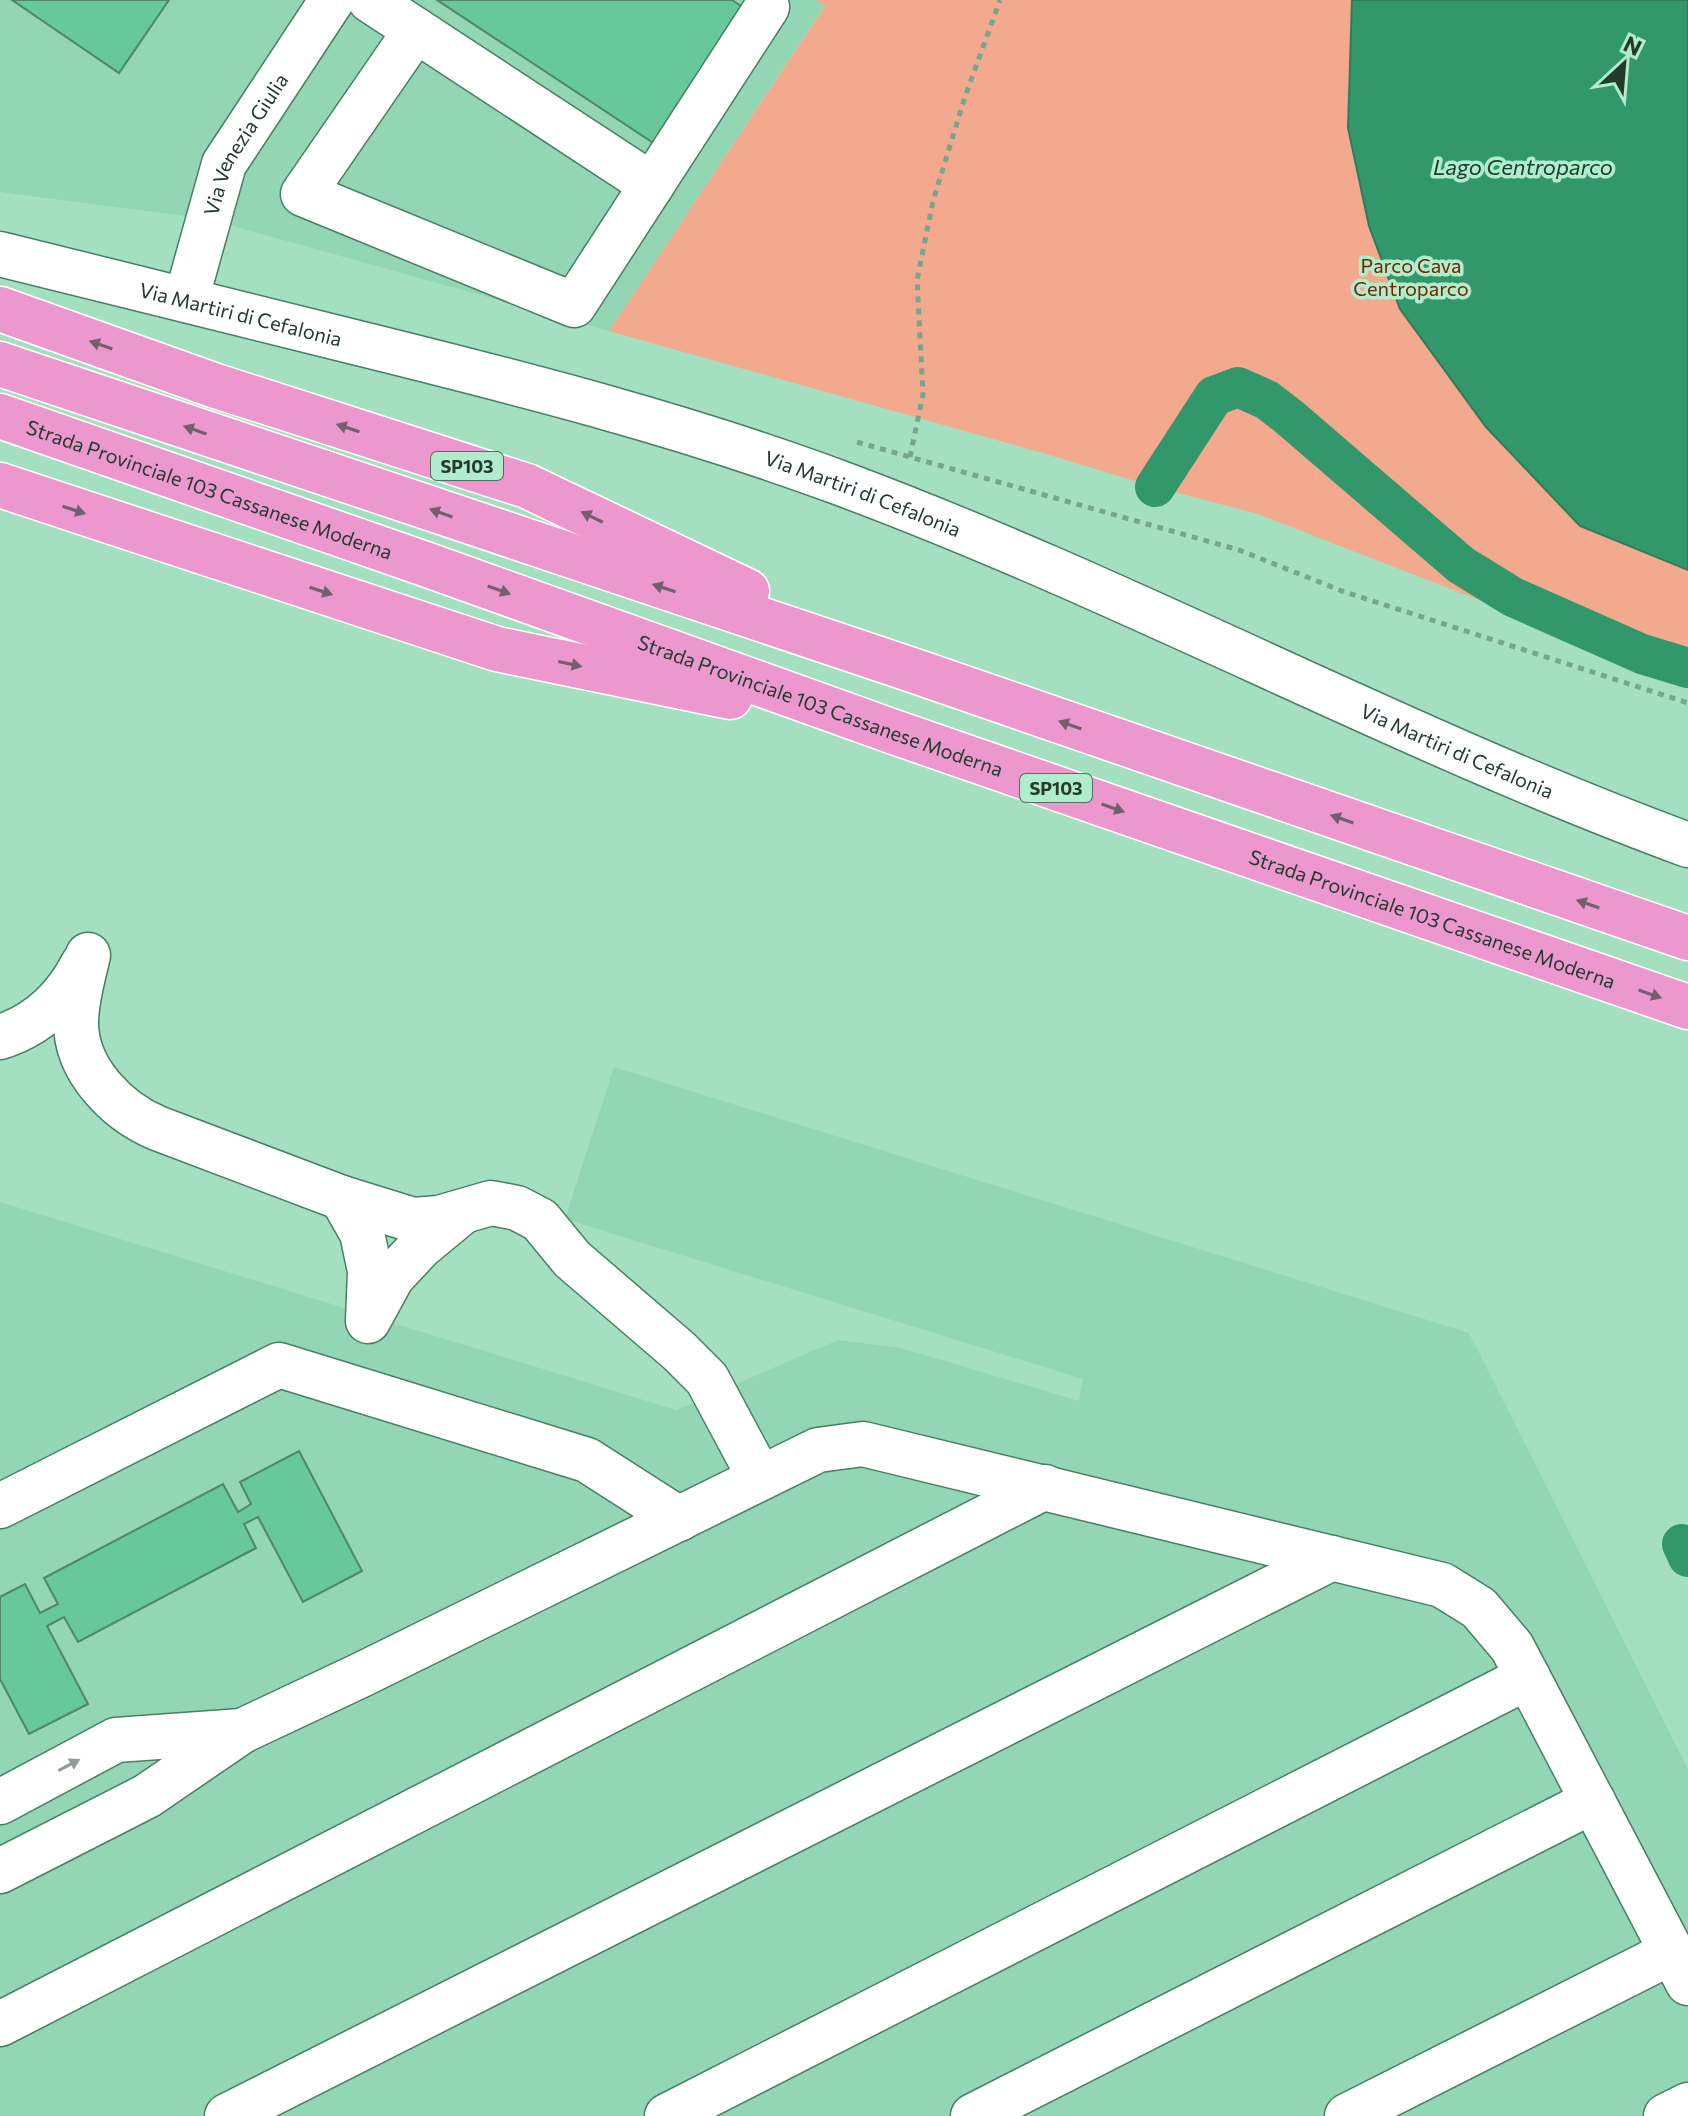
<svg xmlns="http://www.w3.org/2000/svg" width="1688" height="2116" viewBox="0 0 1688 2116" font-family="Commissioner,sans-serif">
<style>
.built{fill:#92d6b3}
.green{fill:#f3a98e}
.water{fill:#32986c;stroke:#2e7c59;stroke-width:2}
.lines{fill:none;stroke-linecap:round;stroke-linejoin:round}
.canal{stroke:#32986c;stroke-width:40}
.building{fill:#67c899;stroke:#4e876a;stroke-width:2}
.minor-casing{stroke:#467f62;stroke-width:47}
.highway-casing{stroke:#fff;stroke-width:47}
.path{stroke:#77a68d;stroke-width:5;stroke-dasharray:6 6;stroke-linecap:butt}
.minor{stroke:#fff;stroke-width:44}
.highway{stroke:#ec98cf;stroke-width:44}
.oneway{fill:#73606e}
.oneway2{fill:#919d96}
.labels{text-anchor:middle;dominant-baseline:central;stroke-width:7;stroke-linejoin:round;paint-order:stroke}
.shield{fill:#b1edcd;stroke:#4e705e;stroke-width:2}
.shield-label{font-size:18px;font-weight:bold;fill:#233b2e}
.street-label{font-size:20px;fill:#233b2e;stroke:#b1edcd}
.park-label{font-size:20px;fill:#722500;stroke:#b1edcd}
.water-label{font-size:22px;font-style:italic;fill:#17412e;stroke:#b1edcd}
</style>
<rect width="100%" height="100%" fill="#a4e0c0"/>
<path class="built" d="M0,0H817L825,5L609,331L208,219L0,192Z
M614,1067L1469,1333L1688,1769V2116H0V1202L676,1410L838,1340L901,1348L1079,1401L1083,1379L565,1219Z"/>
<path class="green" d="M817,0H1688V676L1631,659L1258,514L1155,487L1046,454L609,331L825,6Z"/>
<path class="water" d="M1352,0H1688V570L1580,526L1486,427L1400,309L1369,226L1348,128Z"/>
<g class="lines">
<path class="canal" d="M1155,487L1214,396L1238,387L1267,400L1289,417L1461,565L1513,597L1642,654L1688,668
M1682,1544L1688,1557"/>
</g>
<path class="building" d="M12,0H169L119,73Z
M437,0H732L750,12L661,148Z
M299,1451L362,1571L303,1602L258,1517L244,1524L256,1548L78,1642L64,1617L47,1626L88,1704L29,1734L0,1679V1597L25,1584L40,1613L58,1604L44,1578L223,1484L238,1512L251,1504L240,1482Z"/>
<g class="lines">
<defs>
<g id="minor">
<path d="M370,0L652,185"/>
<path d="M416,30L303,194L574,305L767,7"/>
<path id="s1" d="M0,254C117,283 233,312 350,341C516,382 682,424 843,484C1130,591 1400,739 1688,845"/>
<path id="s2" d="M186,300L224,164L332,0"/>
<path d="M88,955C83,977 76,1000 76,1023C76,1070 117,1111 157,1128L342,1198L413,1220L439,1218L491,1203L517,1208L540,1220L572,1259L679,1351L707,1379L760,1478"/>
<path d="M0,1037C38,1025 65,999 83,964"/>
<path d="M342,1198L362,1233L370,1271L368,1321L392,1277L420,1247L461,1213"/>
<path d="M0,1506L279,1365L587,1460L679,1519"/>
<path d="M0,1802L116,1740L242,1731"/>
<path d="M0,1871L147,1796L242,1731L361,1675L818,1450L863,1444L1442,1585L1479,1608L1512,1647L1688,1983"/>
<path d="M0,2024L1045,1487"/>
<path d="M227,2116L1332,1558"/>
<path d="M667,2116L1528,1677"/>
<path d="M973,2116L1593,1801"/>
<path d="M1347,2116L1672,1952"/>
<path d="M1666,2116L1688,2105"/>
</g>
<g id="highway">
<path d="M0,309L213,385L527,486L747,591"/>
<path d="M0,364L915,671L1688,938"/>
<path id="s3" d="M0,416L425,564L894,732L1688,1007"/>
<path d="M0,485L497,649L730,697"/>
</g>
</defs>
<use href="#minor" class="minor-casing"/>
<use href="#highway" class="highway-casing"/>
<path class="path" d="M857,442L1239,550L1342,591L1688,703
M910,457L923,394L917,280L933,201L965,97L1000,0"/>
<use href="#minor" class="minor"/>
<use href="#highway" class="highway"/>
</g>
<defs><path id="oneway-solid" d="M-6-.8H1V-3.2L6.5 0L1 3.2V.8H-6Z" transform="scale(2)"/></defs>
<g class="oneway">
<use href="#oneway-solid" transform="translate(101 345) rotate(-161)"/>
<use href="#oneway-solid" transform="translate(348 428) rotate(-162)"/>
<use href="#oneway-solid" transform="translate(195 430) rotate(-161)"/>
<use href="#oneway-solid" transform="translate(74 510) rotate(18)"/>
<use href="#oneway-solid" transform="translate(441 513) rotate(-161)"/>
<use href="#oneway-solid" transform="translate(592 517) rotate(-154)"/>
<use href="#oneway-solid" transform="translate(664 588) rotate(-162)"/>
<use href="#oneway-solid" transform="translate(499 590) rotate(20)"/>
<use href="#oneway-solid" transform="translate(321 591) rotate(18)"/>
<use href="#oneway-solid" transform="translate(570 664) rotate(12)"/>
<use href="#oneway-solid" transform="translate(1070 725) rotate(-161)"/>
<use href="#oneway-solid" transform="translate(1113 808) rotate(19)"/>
<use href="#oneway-solid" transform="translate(1342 819) rotate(-161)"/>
<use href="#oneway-solid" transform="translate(1588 904) rotate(-161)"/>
<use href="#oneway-solid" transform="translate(1650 994) rotate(19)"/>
</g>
<use class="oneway2" href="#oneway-solid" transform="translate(69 1765) rotate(-28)"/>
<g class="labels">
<g class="shield">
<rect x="431" y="452" width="72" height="28" rx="6"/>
<rect x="1020" y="774" width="72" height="28" rx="6"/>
</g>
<g class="shield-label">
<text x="467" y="466">SP103</text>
<text x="1056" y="788">SP103</text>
</g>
<g class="street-label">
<text stroke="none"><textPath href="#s2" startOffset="168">Via Venezia Giulia</textPath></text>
<text stroke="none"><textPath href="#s1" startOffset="248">Via Martiri di Cefalonia</textPath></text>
<text stroke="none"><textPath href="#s3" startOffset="222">Strada Provinciale 103 Cassanese Moderna</textPath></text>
<text stroke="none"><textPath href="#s1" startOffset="896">Via Martiri di Cefalonia</textPath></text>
<text stroke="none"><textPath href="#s3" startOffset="870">Strada Provinciale 103 Cassanese Moderna</textPath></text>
<text stroke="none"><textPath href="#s1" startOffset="1544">Via Martiri di Cefalonia</textPath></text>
<text stroke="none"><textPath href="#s3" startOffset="1518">Strada Provinciale 103 Cassanese Moderna</textPath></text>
</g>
<g class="park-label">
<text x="1411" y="265">Parco Cava<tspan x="1411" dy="23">Centroparco</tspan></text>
</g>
<g class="water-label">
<text x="1523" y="166">Lago Centroparco</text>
</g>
</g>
<g transform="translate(1624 64) rotate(26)" stroke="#b1edcd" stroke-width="6" paint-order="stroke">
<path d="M0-6L14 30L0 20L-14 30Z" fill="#233b2e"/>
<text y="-12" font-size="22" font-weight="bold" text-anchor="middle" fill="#233b2e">N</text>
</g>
</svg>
